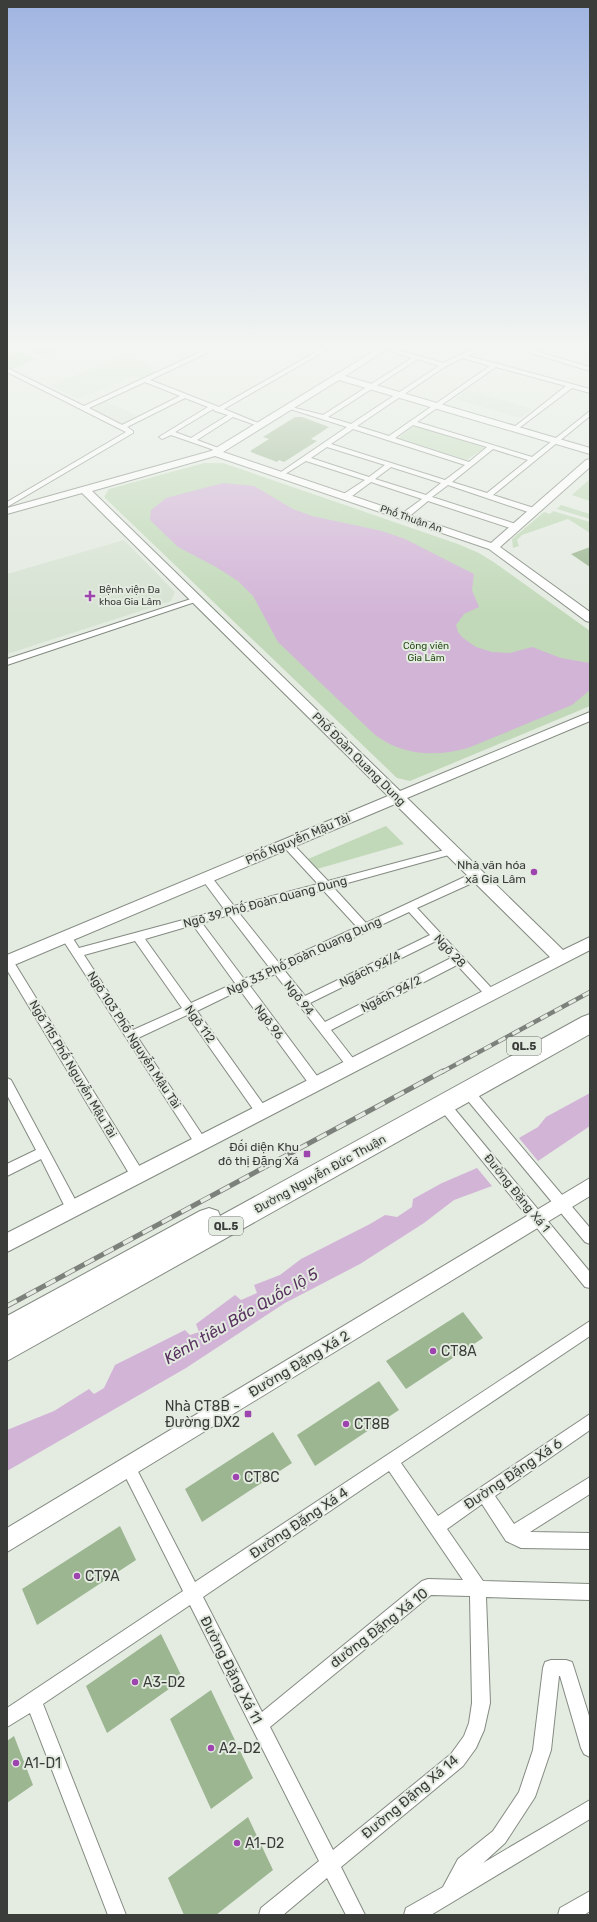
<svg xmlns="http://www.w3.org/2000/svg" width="597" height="1922" viewBox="0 0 597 1922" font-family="Rubik,sans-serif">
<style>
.built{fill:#d6e2d2}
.green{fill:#c1d9b8}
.water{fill:#d2b4d7}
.building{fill:#9cb691}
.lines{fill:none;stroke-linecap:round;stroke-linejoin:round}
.street-casing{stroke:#848b82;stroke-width:2}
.secondary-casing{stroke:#848b82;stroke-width:2}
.highway-casing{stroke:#848b82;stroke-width:2}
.street{fill:#fff;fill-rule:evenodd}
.secondary{fill:#fff;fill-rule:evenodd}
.highway{fill:#fff;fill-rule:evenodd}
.rail-far1-casing{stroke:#7d817b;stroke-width:4.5}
.rail-casing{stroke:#7d817b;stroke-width:5}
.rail-far1{stroke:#e4ebe1;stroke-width:3;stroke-dasharray:8;stroke-linecap:butt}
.rail{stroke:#e4ebe1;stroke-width:3.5;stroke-dasharray:11;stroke-linecap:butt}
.poi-dot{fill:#9e44ae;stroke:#e4ebe1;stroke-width:1.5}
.labels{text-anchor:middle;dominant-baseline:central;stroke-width:4;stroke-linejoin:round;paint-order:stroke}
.far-street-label{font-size:10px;fill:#3a3d39;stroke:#e4ebe1}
.far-poi-label{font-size:10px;fill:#3a3d39;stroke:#e4ebe1;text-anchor:start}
.far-park-label{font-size:10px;fill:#2a4d19;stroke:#e4ebe1}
.shield{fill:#e4ebe1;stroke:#6d716b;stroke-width:1}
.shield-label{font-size:11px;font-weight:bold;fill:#3a3d39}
.street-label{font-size:12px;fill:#3a3d39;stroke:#e4ebe1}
.poi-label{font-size:12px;fill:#3a3d39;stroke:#e4ebe1;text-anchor:end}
.near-poi-label{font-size:14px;fill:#3a3d39;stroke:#e4ebe1;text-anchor:start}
.near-street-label{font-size:14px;fill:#3a3d39;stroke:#e4ebe1}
.near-water-label{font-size:16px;font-style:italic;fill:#58315f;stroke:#e4ebe1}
</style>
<rect width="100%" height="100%" fill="#e4ebe1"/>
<path class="built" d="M125,355L157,368L152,370L157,372L140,379L133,376L79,399L50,386Z
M467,390L532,409L520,418L455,399Z
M103,400L141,417L123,425L89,407Z
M124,540L175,592L171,601L7,654V574Z"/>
<path class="green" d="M21,348H67L43,357Z
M19,351L37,359L11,369L7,367V355Z
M417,426L482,447L484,448L467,460L398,438L412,427Z
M204,463H223L458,544L479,553L495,563L590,631V706L410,781L397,778L104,497L109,489Z
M590,479V501L572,495L573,494Z
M561,505L590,514V519L557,509Z
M553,511L590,522V533L568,519L522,535L517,540L519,546L513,548L512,539L544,512L550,514Z
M386,826L404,844L317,869L308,859Z"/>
<path class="water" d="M223,483L254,486L293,509L312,516L382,531L405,539L474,574L472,590L479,607L464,614L456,625L458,632L463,638L476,647L492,652L510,653L532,647L561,658L590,663V690L572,705L468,748C435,757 402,756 374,734L278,642L253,596L238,581L216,567L178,547L150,520L151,510L166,498Z
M590,1093V1126L538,1161L519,1138L538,1127L546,1117Z
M477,1168L492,1186L454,1200L424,1223L360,1264L285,1303L186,1368L7,1471V1430L54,1411L89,1389L94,1394L104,1388L115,1365L185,1330L190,1335L199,1332L196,1324L235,1295L241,1300L257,1293L254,1285L280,1275L301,1259L370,1224L385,1215L397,1217L412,1207L413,1199L442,1183Z"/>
<path class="building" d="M295,417H302L329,427L311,439L317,441L284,462L279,460L277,462L251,452H252L250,451L269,439L263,437Z
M590,547V567L571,554Z
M463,1312L483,1338L406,1389L386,1361Z
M379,1381L399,1410L315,1466L297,1435Z
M273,1432L292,1463L202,1522L185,1489Z
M120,1526L136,1560L37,1625L22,1589Z
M161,1634L183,1679L107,1733L86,1686Z
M211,1690L253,1778L211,1809L170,1719Z
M14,1736L33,1785L7,1803V1741Z
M248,1817L273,1870L216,1915H184L168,1878Z"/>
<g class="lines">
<defs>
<path id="street" d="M209,348H217L150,380L219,407L323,348H330L224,409L263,425L258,426L233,417L197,440L221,449V451H217L171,435L162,439L159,437L208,407L185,398L127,427L133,431V433L7,507V502L126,432L7,372V368L84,406ZM145,382L180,396L122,425L89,408ZM213,409L215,411L228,415L191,438L175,432Z
M382,348H391L443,363L475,348H482L468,356L590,389V393L572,388L515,431L512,429L513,428L566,386L496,367L417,422L532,457L590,411V416L493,495L537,509V513H531L448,485L432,497L519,525V529H513L428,501L406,519H400V515L422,499L371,482L348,499H342V495L365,480L306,461L282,476H278V474L347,427L287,408V406L323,415L412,358ZM463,358L490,366L389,436L357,426L446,366ZM418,359L439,366L351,424L328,417ZM413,425L487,447L469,462L395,438ZM353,429L465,465L445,480L331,444ZM327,447L385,465L369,477L311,458ZM493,449L528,460L487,493L452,482ZM391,467L441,483L426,495L375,479Z
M515,348H524L590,367V371Z
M194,598L201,600L7,665V659Z
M287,841L291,842L328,881L452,848L456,849L457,851L456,853L333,887L366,923L473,873H481L482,876L481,879L417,908L497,994L495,997H487L457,965L331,1030L356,1062L358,1065L356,1068L352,1070L348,1068L275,974L250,986L320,1080L322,1084L320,1088L316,1089L312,1088L240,990L197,1011L266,1108L268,1112L266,1116L262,1117L258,1116L187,1015L138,1038L205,1139L207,1143L205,1147L201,1148L197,1147L61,937L66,933L70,934L79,948L224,909L201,878L206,874L210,875L234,906L318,884L283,846L282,844L283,842ZM323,890L357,927L279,963L239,913ZM409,912L430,935L305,996L284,970ZM229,915L269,967L244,979L202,923ZM193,925L235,983L191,1003L145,939ZM135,941L182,1008L133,1030L84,955ZM436,941L451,958L325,1022L310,1003Z
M7,958L12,959L143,1172L144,1176L143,1180L138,1182L133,1180L7,970Z
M7,1078L11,1080L78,1205L80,1209L78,1213L73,1215L68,1213L41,1159L7,1176V1164L36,1150L7,1095Z
M468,1087L472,1088L590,1228V1244L585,1242L464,1096L462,1092L464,1088Z
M444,1100L448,1101L590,1272V1288L585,1287L440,1109L438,1105L440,1101Z
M590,1321V1336L401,1463L438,1516L590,1414V1430L495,1496L514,1524L590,1477V1494L530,1532L590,1533V1549L521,1548L506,1541L482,1504L447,1529L483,1581L590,1584V1600L486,1597L490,1703L484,1730L476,1748L463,1766L341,1867L365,1915H346L327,1878L283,1915H259L261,1908L319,1861L190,1605L43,1704L126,1915H108L30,1713L7,1727V1708L183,1591L123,1472L120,1467L123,1462L128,1459L133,1462L195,1582ZM389,1471L463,1580L428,1579L422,1581L262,1712L203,1597ZM431,1595L470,1596L472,1703L469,1723L464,1736L451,1754L333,1850L270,1727Z
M551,1660H566L572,1662L574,1668L590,1719V1757L584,1754L581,1748L560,1676H559L551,1750L535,1797L505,1843L483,1863L590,1800V1819L431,1915H404L406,1908L443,1887L458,1859L493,1831L519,1792L533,1750L543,1668L545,1662Z
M590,1891V1911L584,1915H558L560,1908Z"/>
<path id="secondary" d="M379,348H389L345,376L590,448V454L339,380L223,452L491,543L586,460L590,459V467L500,547L590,612V622L586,621L489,549L215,456L92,491L400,791L590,712V721L407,798L563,950L590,937V950L7,1252V1233L550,957L395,804L7,968V955L388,796L82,493L7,514V508L211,451Z
M590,1178V1196L7,1552V1528Z"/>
<path id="highway" d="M590,1014V1034L7,1361V1316L200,1211L209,1208L218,1211L220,1216L582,1017Z"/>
</defs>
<use href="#street" class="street-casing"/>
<use href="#secondary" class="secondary-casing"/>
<use href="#highway" class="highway-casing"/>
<use href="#street" class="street"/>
<use href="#secondary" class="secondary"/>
<use href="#highway" class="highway"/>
<defs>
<path id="rail-far1" d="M442,1072L590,992"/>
<path id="rail" d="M7,1306L443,1071"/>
</defs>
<use href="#rail-far1" class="rail-far1-casing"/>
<use href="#rail" class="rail-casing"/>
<use href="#rail-far1" class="rail-far1"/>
<use href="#rail" class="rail"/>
</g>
<linearGradient id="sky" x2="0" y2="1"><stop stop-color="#9fb4e1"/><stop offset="0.56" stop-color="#f3f6f2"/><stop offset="1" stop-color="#f3f6f2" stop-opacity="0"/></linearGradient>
<rect width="597" height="617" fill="url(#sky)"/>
<g class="poi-dot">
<path d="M88 590h4v4h4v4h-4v4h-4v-4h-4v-4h4z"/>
<circle cx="534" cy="872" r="4"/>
<rect x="303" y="1150" width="8" height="8" rx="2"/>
<circle cx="433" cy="1351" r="4"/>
<rect x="244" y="1410" width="8" height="8" rx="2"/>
<circle cx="346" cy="1424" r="4"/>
<circle cx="236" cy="1477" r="4"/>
<circle cx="77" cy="1576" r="4"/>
<circle cx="135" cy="1682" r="4"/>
<circle cx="211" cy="1748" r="4"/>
<circle cx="16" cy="1763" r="4"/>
<circle cx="237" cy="1843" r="4"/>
</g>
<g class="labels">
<g class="far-street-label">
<text transform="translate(411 519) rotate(19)">Phố Thuận An</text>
</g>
<g class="far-poi-label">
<text x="99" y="590">Bệnh viện Đa<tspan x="99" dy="12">khoa Gia Lâm</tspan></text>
</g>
<g class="far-park-label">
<text x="426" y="646">Công viên<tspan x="426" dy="12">Gia Lâm</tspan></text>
</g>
<g class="shield">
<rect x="507" y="1037" width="34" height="18" rx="3"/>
<rect x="209" y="1217" width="34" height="18" rx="3"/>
</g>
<g class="shield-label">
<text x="524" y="1046">QL.5</text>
<text x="226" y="1226">QL.5</text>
</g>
<g class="street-label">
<text transform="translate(359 759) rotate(45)">Phố Đoàn Quang Dung</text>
<text transform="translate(298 839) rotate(-23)">Phố Nguyễn Mậu Tài</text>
<text transform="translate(265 902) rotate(-15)">Ngõ 39 Phố Đoàn Quang Dung</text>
<text transform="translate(450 951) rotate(47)">Ngõ 28</text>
<text transform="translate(304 956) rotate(-25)">Ngõ 33 Phố Đoàn Quang Dung</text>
<text transform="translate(370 969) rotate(-26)">Ngách 94/4</text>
<text transform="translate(391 994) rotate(-27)">Ngách 94/2</text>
<text transform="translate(299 998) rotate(52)">Ngõ 94</text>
<text transform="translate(269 1022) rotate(53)">Ngõ 96</text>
<text transform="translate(200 1024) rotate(55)">Ngõ 112</text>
<text transform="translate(134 1040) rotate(57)">Ngõ 103 Phố Nguyễn Mậu Tài</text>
<text transform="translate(73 1069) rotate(59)">Ngõ 115 Phố Nguyễn Mậu Tài</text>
<text transform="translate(320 1174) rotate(-29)">Đường Nguyễn Đức Thuận</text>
<text transform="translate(517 1193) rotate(51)">Đường Đặng Xá 1</text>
</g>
<g class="poi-label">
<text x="526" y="865">Nhà văn hóa<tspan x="526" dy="14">xã Gia Lâm</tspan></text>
<text x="299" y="1147">Đối diện Khu<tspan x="299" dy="14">đô thị Đặng Xá</tspan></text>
</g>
<g class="near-poi-label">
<text x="441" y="1351">CT8A</text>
<text x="240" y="1406" text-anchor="end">Nhà CT8B -<tspan x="240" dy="16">Đường DX2</tspan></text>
<text x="354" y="1424">CT8B</text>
<text x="244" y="1477">CT8C</text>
<text x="85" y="1576">CT9A</text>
<text x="143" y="1682">A3-D2</text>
<text x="219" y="1748">A2-D2</text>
<text x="24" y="1763">A1-D1</text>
<text x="245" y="1843">A1-D2</text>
</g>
<g class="near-street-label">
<text transform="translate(299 1364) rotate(-31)">Đường Đặng Xá 2</text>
<text transform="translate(513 1474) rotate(-34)">Đường Đặng Xá 6</text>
<text transform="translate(299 1523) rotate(-34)">Đường Đặng Xá 4</text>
<text transform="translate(379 1628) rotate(-38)">đường Đặng Xá 10</text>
<text transform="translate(231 1670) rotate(63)">Đường Đặng Xá 11</text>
<text transform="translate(410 1797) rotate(-40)">Đường Đặng Xá 14</text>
</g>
<g class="near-water-label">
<text transform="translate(241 1316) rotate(-30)">Kênh tiêu Bắc Quốc lộ 5</text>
</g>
</g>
<rect width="597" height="1922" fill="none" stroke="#3a3d39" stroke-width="16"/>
</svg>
